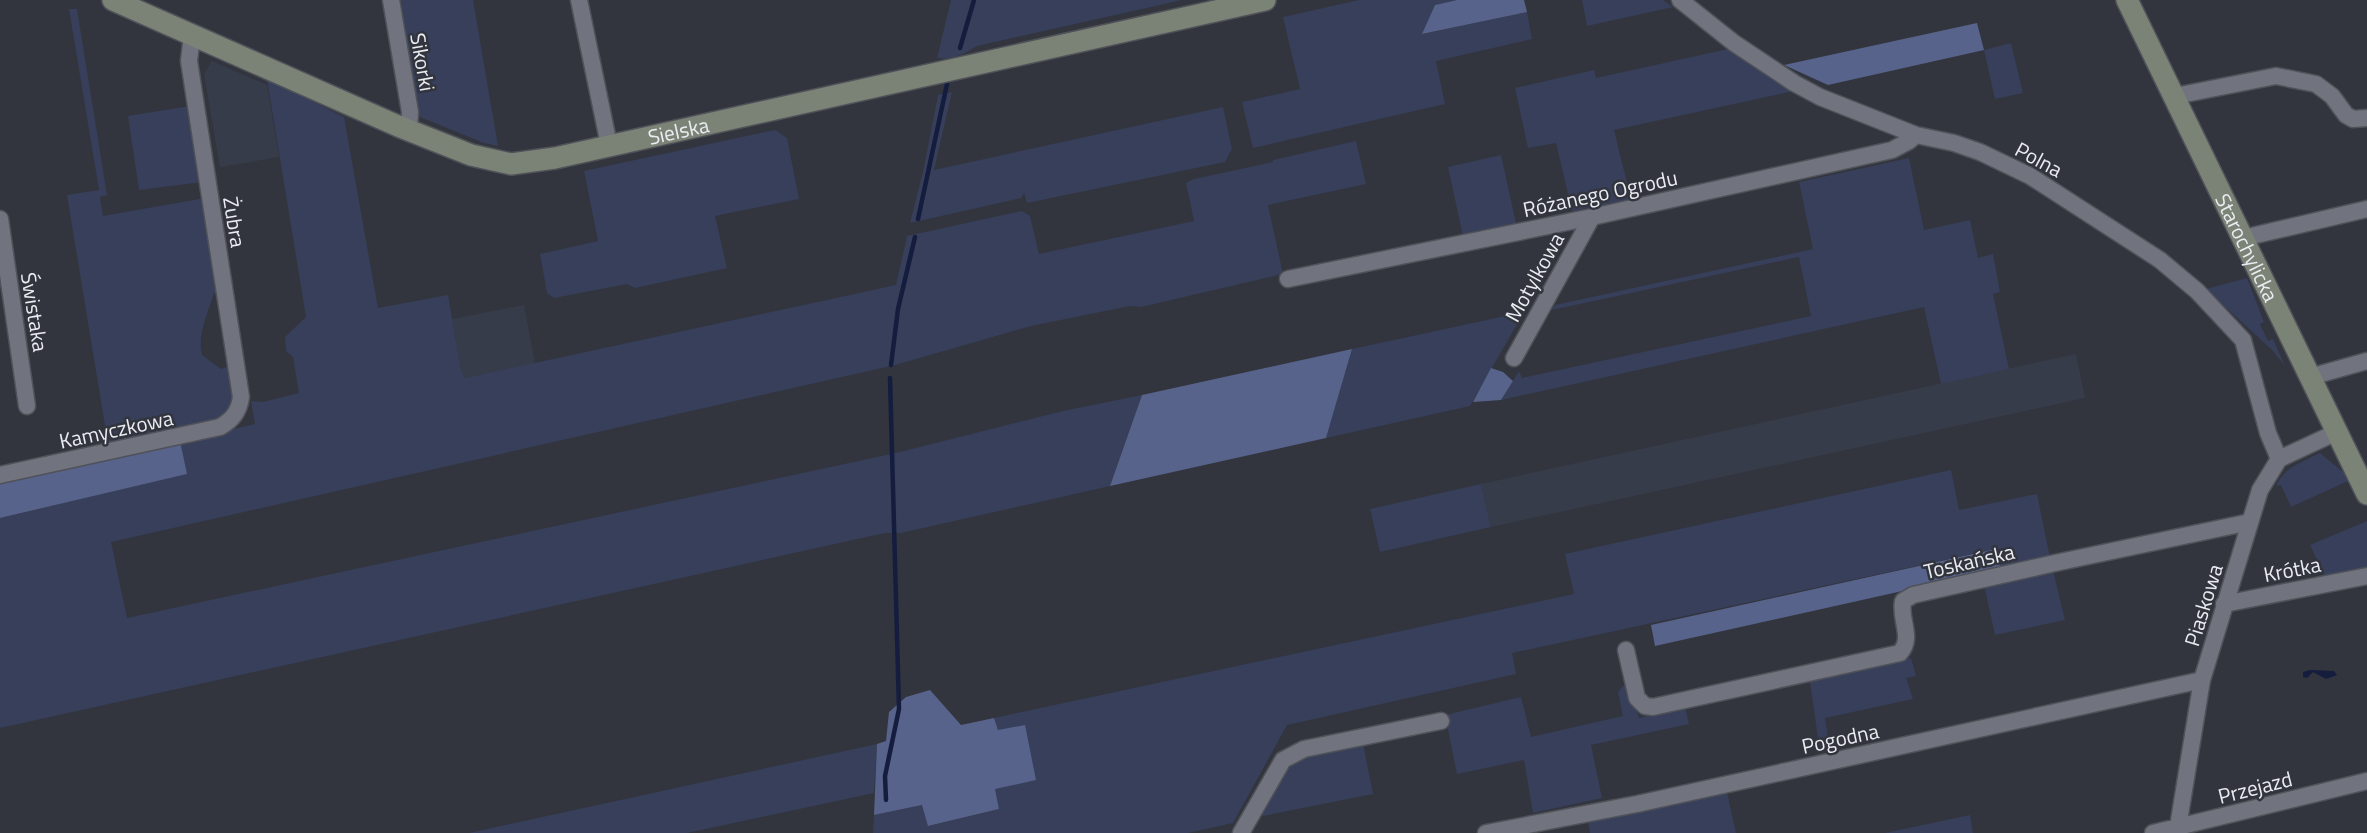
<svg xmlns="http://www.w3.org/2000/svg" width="2367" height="833" viewBox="0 0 2367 833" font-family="'Titillium Web',sans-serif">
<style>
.built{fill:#373c4a}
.green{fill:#373f5b}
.forest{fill:#57638b}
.water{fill:#151d3f}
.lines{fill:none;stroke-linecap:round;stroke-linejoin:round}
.stream{stroke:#151d3f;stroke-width:4.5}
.street-casing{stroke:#505259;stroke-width:19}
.secondary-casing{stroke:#505259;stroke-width:24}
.street{stroke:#71747e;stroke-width:16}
.secondary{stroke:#7b8376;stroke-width:21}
.labels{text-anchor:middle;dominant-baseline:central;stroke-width:5;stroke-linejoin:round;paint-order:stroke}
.street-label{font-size:21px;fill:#eaecf1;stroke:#32353d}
</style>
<rect width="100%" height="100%" fill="#32353d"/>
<path class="built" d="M212,61L267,85L279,157L220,167L204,74Z
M524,305L535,364L465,378L461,370L452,319Z
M2076,354L2085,398L1491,527L1481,484Z"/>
<path class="green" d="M395,0H473L498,146L484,143L415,115Z
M951,0H1182L977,46C964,54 953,60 937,58Z
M1359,0H1457L1435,5L1423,34L1527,12L1532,39L1436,61L1445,104L1253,148L1242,102L1300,89L1283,17Z
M1582,0H1663L1673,7L1587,26Z
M69,9H77L107,195L100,197L103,216L205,198L221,294L214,293C208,313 197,335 202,355L221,369L233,364L234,407L214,423L108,444L67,195L99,190Z
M2011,43L2023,93L1995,99L1984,50Z
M1728,49L1794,91L1614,130L1631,199L1572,211L1556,143L1528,148L1515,88L1594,70L1596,78Z
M267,79L344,117L378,308L448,295L461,370L465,378L896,285L907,236L1022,211L1030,216L1039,254L1194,221L1186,183L1194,179L1273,162V160L1356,141L1366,184L1268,205L1283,274L1141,307L1130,306L1031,326L895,365L111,542L127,618L900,452L1063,411L1142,395L1110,486L901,533H885L0,728V518L186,474L180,441L255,424L251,401L263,402L299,393L293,357L286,351L285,337L306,317Z
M952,92L934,170L1223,107L1232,149L1225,162L1027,203L1024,193L1021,198L910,223L923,172L938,95Z
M190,106L202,182L139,190L128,116Z
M775,130L787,138L799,199L715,216L727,268L635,288L627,284L554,298L547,293L540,254L598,241L584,171Z
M1501,155L1516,223L1463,236L1448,167Z
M1909,158L1924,230L1970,220L1978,258L1993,254L2000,292L1993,294L2009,369L1941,384L1924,307L1501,400L1519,371L1522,378L1811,316L1799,257L1552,310L1555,305L1813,249L1799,182Z
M2247,278L2264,322L2260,324L2268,341L2273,339L2285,366L2273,351L2206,289Z
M1524,312L1470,406L1326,438L1352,349Z
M2320,453L2343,472L2348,481L2291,507L2281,485L2276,486C2283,468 2304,461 2320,453Z
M1951,470L1959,510L2037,494L2050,558L2001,569L1996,549L1512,653L1516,674L1287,725L1233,823L1188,833H873L874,815L923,805L929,826L999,809L995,789L998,730L994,718L1574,594L1565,554Z
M1481,484L1491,527L1380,552L1370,509Z
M2367,521V570L2327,580L2310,545Z
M2053,570L2065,620L1995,635L1984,585Z
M1911,658L1916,676L1906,678L1913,699L1825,718L1829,744L1819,746L1810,681Z
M1628,683L1639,718L1685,707L1689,724L1591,745L1602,798L1533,813L1524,760L1457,774L1445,715L1521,697L1531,737L1623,716L1618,692L1625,684Z
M1363,743L1373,794L1263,816L1257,813C1270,791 1282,762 1307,753C1324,747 1345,746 1363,743Z
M877,744L874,793L687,833H469Z
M1727,792L1736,833H1590L1588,822Z
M1970,815L1973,833H1885Z"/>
<path class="forest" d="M1457,0H1524L1527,12L1422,34L1435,5Z
M1977,23L1984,50L1828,85L1784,65Z
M1352,349L1326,438L1110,486L1142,395Z
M1491,368L1503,372L1513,381L1501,400L1473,402Z
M180,441L187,474L0,518V481Z
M1996,549L2001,569L1655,646L1651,625Z
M930,690L961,725L994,718L998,730L1025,725L1036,780L995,789L999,809L928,826L922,805L874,815L877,744L886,741L889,712L906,697Z"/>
<path class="water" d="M2310,670L2334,671L2337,675L2326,679L2313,672L2307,678L2303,677V672Z"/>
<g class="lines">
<path class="stream" d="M960,48L974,0
M918,219L947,84
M891,365L898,309L915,237
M886,800L885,776L899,709L890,378"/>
<defs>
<path id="street" d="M391,0L410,112L409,130
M579,0L609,145
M1680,0L1734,43L1794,83L1820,97L1916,135L1954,143L1980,152L2030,176L2160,260L2197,291L2243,340L2268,433L2279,459
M2175,96L2276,76L2316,84L2332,96L2346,115L2353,119L2367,118
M0,219L27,406
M2243,238L2367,209
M1288,279L1592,217L1892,150L1909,141L1916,135
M1514,358L1592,217
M2310,377L2367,361
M0,475L220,427C232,420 239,412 241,397L189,61L192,35
M2224,604L2367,576
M1626,650L1637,698L1645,706L1653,707L1900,653C1914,637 1899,620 1903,601L1913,595L2055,563L2250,522
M1241,833L1283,760L1304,749L1441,721
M1486,833L1637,804L2202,680
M2153,833L2367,781
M2177,833L2202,680L2260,490L2279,459L2337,432"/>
<g id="secondary">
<path id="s1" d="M113,0L398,126L471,155L511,164L555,158L1265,0"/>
<path id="s2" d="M2127,0L2367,494"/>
</g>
</defs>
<use href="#street" class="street-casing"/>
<use href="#secondary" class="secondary-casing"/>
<use href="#street" class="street"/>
<use href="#secondary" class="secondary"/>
</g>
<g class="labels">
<g class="street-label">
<text transform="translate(423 62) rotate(80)">Sikorki</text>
<text stroke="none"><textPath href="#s1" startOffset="602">Sielska</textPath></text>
<text transform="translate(2039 159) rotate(28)">Polna</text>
<text transform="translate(1600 193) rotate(-12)">Różanego Ogrodu</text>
<text transform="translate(235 222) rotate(81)">Żubra</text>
<text stroke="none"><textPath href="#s2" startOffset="275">Starochylicka</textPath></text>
<text transform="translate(1534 277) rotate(-61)">Motylkowa</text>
<text transform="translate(35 312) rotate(81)">Świstaka</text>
<text transform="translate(116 429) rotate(-12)">Kamyczkowa</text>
<text transform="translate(1969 561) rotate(-13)">Toskańska</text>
<text transform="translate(2292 569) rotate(-11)">Krótka</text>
<text transform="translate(2203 605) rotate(-73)">Piaskowa</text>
<text transform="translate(1840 738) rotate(-12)">Pogodna</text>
<text transform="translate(2255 787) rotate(-14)">Przejazd</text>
</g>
</g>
</svg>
